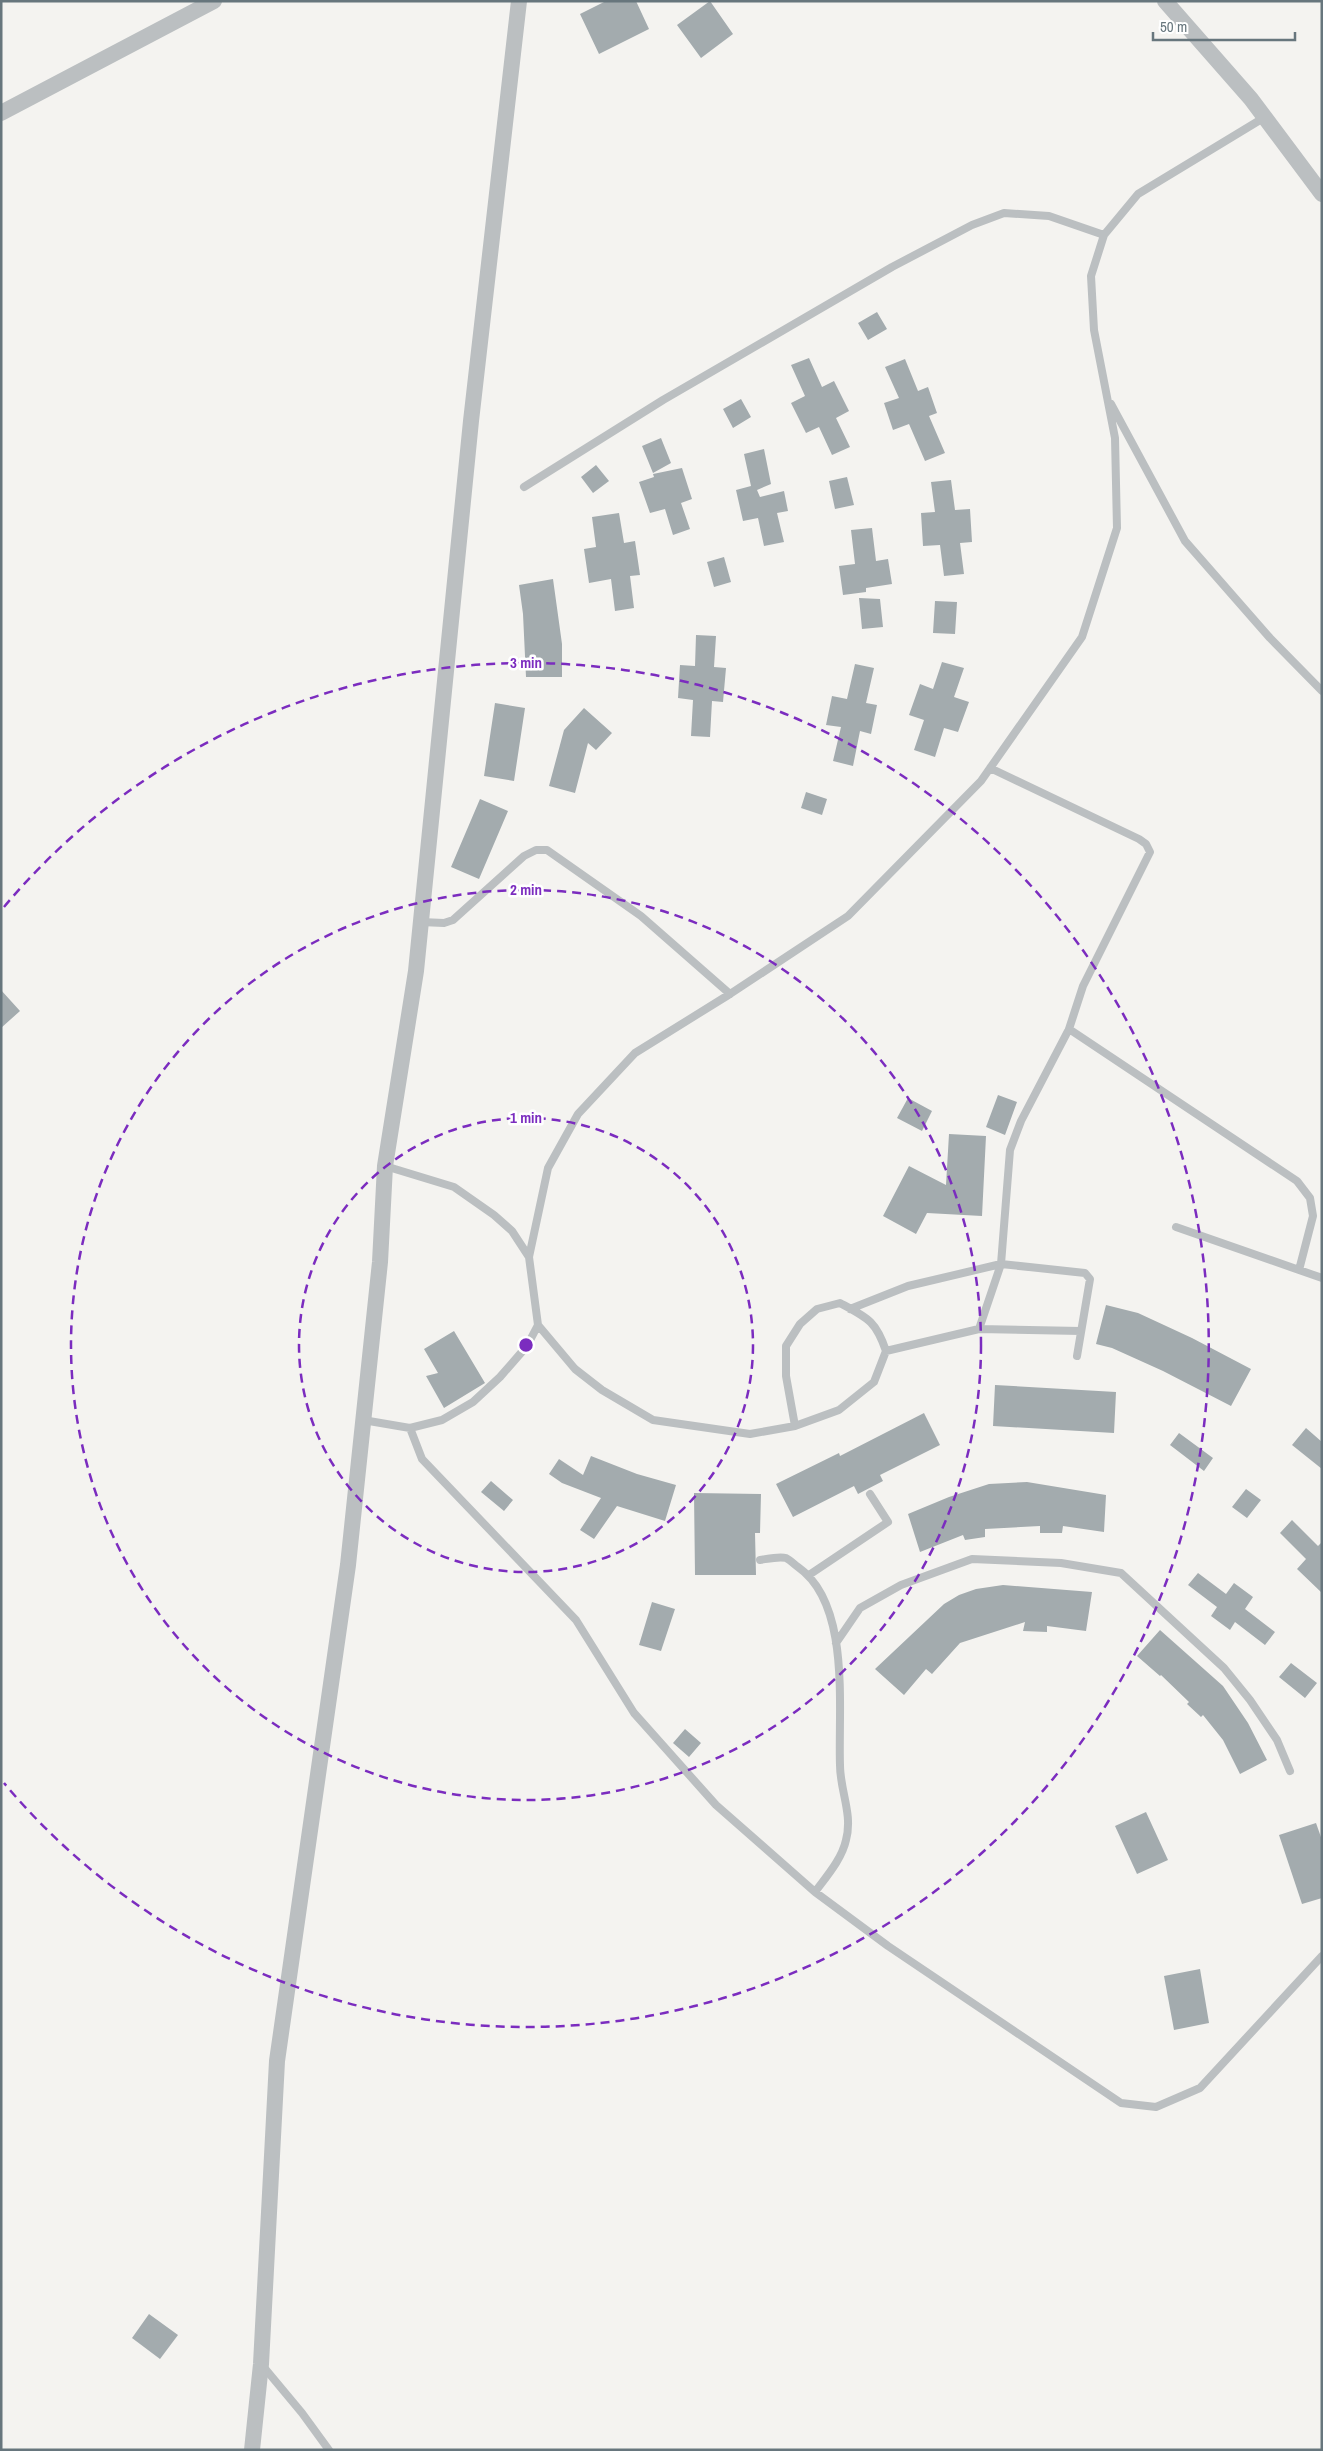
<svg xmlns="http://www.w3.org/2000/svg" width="1323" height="2451" viewBox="0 0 1323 2451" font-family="'Archivo Narrow',sans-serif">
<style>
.building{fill:#a3abae}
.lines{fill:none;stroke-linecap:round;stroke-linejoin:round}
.lane{stroke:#bbbfc1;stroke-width:8}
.street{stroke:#bbbfc1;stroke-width:16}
.ring{fill:none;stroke:#7b2cbf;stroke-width:2.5;stroke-dasharray:9 6}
.centre{fill:#7b2cbf;stroke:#fff;stroke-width:2.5}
.ring-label{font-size:15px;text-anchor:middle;font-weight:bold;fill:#7b2cbf;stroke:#fff;stroke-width:5;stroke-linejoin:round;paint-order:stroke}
</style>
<rect width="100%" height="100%" fill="#f4f3f0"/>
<path class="building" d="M606,1H636L649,29L599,54L580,14Z
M710,1L733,34L701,58L677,25Z
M877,312L887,329L868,340L858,323Z
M809,358L822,387L834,381L849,411L836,418L850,447L832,455L819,427L806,433L791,403L805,396L791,365Z
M905,359L918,391L928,387L937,413L929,416L945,453L925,461L909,424L893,430L884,403L899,398L885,367Z
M741,399L751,417L733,428L723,409Z
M661,438L671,463L653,473L642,446Z
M764,449L771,484L757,490L760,497L784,491L788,511L777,513L784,542L764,546L758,518L743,521L736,490L751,486L744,454Z
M596,465L609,481L593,493L581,477Z
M682,468L692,499L681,503L690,529L673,535L665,509L650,513L639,482L654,477L653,474Z
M847,477L854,505L835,509L829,481Z
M951,480L955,510L970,509L972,542L960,543L964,574L944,576L940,545L923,546L921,513L935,512L931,482Z
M619,513L624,543L635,541L640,575L630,576L634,608L615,611L611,579L589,583L584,549L596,547L592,517Z
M872,528L876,561L888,559L892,584L866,588V592L843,595L839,566L855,564L851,530Z
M724,557L731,582L714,587L707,562Z
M553,579L562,644V677H526L523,614L519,585Z
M859,598L880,599L883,627L862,629Z
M935,601L957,602L955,634L933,633Z
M696,635L716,636L714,667L726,668L723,702L712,701L710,737L691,736L693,700L678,698L680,665L695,666Z
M942,662L964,668L954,697L969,702L958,732L944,728L935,757L914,750L924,720L909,715L920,684L933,689Z
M855,664L874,668L866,703L877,705L871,734L860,731L853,766L833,761L841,727L826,725L832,696L847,699Z
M495,703L525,708L514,781L484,776Z
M584,708L612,733L596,750L588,743L575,793L549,786L564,730Z
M806,792L827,799L822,815L801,808Z
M480,799L508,811L479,879L451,867Z
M1,990L20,1011L1,1028Z
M998,1095L1017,1102L1005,1135L986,1127Z
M908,1098L932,1111L922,1131L897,1118Z
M949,1134L986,1136L982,1216L927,1213L916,1234L883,1216L909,1166L946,1185Z
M1106,1305L1138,1313L1192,1338L1251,1369L1231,1406L1163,1371L1112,1348L1096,1344Z
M454,1331L485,1383L444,1408L426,1376L438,1373L424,1349Z
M995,1385L1116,1392L1114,1433L993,1426Z
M924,1413L940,1445L880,1475L883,1481L858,1494L854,1486L793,1517L776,1484L839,1453L840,1456Z
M1306,1428L1322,1442V1469L1292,1445Z
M1179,1433L1213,1458L1204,1471L1170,1445Z
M591,1456L637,1474L676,1485L665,1521L617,1506L594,1539L580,1530L601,1498L562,1483L549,1474L559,1459L583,1475Z
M491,1481L513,1500L504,1511L481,1492Z
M1027,1482L1106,1495L1104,1532L1063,1526L1062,1533H1040V1526L985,1529V1537L965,1540L963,1535L920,1552L908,1514L949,1497L989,1484Z
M1246,1489L1261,1500L1247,1518L1232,1507Z
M694,1493L761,1494L760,1533H755L756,1575H695Z
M1292,1520L1318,1546L1322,1542V1593L1297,1569L1306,1559L1280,1533Z
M1198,1573L1226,1594L1234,1583L1253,1597L1245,1609L1275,1632L1265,1645L1235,1622L1230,1630L1211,1616L1217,1607L1188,1585Z
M1003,1585L1092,1592L1086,1631L1047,1626V1632L1023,1631L1025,1622L960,1643L932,1674L926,1669L904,1695L875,1669L944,1604L959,1595L976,1589Z
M652,1602L675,1609L661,1651L639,1645Z
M1160,1630L1223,1686L1248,1723L1267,1760L1240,1774L1223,1740L1203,1715L1201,1717L1187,1704L1189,1702L1161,1675L1160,1676L1137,1656Z
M1291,1663L1317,1683L1305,1698L1279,1677Z
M685,1729L701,1743L689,1757L673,1743Z
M1146,1812L1168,1860L1137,1874L1115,1826Z
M1316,1823L1322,1840V1898L1302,1904L1279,1835Z
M1200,1969L1209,2023L1174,2030L1164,1976Z
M149,2314L178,2335L160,2359L132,2338Z"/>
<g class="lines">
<path class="lane" d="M1111,404L1185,541L1270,638L1322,691
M524,487L663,400L892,267L972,225L1004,213L1049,216L1104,235
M421,922L444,923L453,920L524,856L536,850H547L641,916L730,994
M1069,1029L1297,1181L1310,1198L1313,1216L1299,1270
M1176,1227L1322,1278
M529,1257L548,1168L578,1114L635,1053L730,994L848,916L981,781L1082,637L1117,528L1115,438L1094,330L1091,276L1104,235L1138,194L1265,117
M850,1309L908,1286L1001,1264L1085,1273L1090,1279L1077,1356
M538,1325L575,1369L602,1390L653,1420L750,1434L795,1426L839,1410L874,1382L886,1351C876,1321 868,1318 840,1303L817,1309L800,1324L786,1346V1376L795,1426
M979,1329L1001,1264L1010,1150L1021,1121L1069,1029L1083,986L1150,852L1146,844L1139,839L990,768
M886,1351L979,1329L1081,1331
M363,1420L410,1428L442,1420L473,1402L500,1377L527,1346L538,1325L529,1257L512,1231L494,1215L454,1187L385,1166
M410,1428L422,1459L576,1620L634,1713L716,1805L815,1892C826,1877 842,1859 846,1840C853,1814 840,1791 840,1765C838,1708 851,1604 798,1567C795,1565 790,1560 786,1558C779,1556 767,1559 760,1560
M809,1575L888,1522L870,1494
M836,1643L860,1608L901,1585L972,1559L1061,1563L1121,1573L1224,1668L1250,1700L1277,1740L1290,1771
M815,1892L888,1946L1121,2103L1156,2107L1200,2088L1322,1956
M262,2365L302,2413L329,2450"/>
<path class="street" d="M1165,1L1251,99L1322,194
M1,113L214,1
M252,2450L261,2364L277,2061L348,1565L380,1262L385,1166L416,971L471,421L519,1"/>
</g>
<g class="ring">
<circle cx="526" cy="1345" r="227"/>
<circle cx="526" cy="1345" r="455"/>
<path d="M4 907A682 682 0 1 1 4 1783"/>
</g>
<circle cx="526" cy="1345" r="8" class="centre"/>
<g class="ring-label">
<text x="526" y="668">3 min</text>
<text x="526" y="895">2 min</text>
<text x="526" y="1123">1 min</text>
</g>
<rect width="1323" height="2451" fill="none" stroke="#67767d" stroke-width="5"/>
<path d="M1153 32v8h142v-8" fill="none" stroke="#67767d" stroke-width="2.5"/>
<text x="1160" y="32" font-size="15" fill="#67767d" stroke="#ffffff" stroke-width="4" paint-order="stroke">50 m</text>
</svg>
